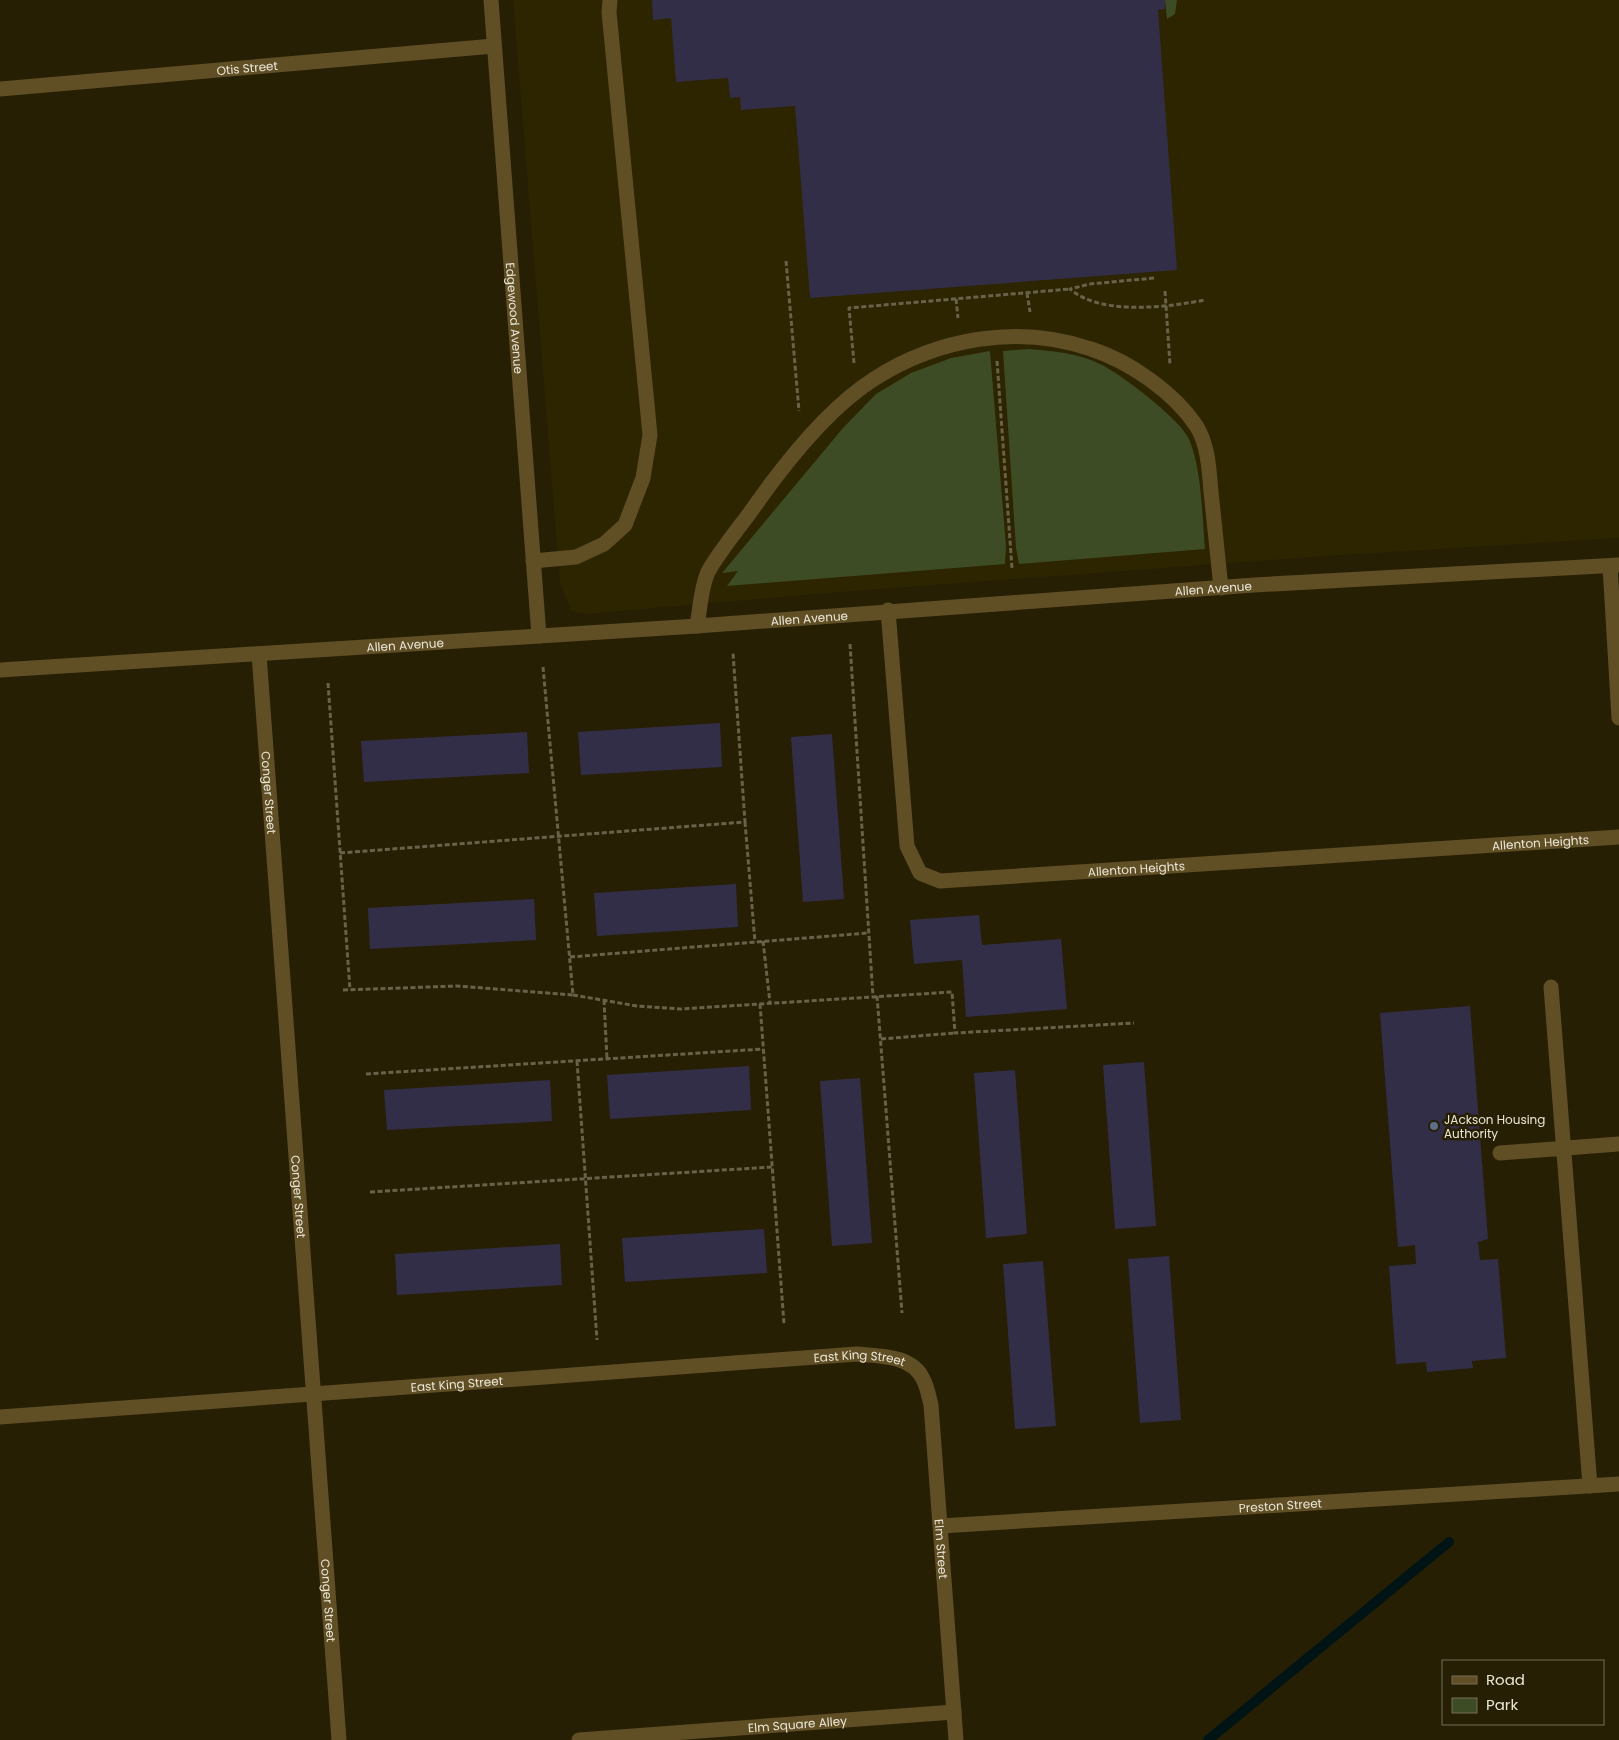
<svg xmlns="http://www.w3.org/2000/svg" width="1619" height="1740" viewBox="0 0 1619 1740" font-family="Poppins,sans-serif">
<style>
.built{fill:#2d2400}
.green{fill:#3e4c25}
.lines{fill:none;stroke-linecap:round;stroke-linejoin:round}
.stream{stroke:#001416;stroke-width:10}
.building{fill:#332e47}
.path{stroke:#68624a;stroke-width:3;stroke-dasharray:5 2.5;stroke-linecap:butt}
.service{stroke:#604e25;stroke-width:15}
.minor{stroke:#604e25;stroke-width:15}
.service-dot{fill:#5c6f8a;stroke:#261f04;stroke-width:2}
.labels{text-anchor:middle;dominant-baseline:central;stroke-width:5;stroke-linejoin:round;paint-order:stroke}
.street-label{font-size:12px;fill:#eae6d6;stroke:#261f04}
.poi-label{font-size:12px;fill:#eae6d6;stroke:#261f04;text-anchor:start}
</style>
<rect width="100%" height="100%" fill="#261f04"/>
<path class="built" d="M513,0H1619V538L1326,556L840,592L586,614L571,611L560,583Z"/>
<path class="green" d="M1165,0H1177L1175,14L1167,19Z
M1028,349C1053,351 1079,353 1102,365C1122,375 1180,419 1189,439C1202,470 1202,515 1205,549L1019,564L1016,548L1003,351Z
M990,351L1006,546L1005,564L727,586L738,571L722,573L843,428L876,394L911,373L951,358Z"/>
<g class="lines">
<path class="stream" d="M1208,1740L1449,1542"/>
</g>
<path class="building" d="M652,0H1165V9L1158,10L1177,270L810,298L795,106L741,110L740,97L730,98L728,78L676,82L671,18L653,20Z
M720,723L722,767L581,775L578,732Z
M527,732L529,773L364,782L361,741Z
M832,734L844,899L803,902L791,737Z
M736,884L738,927L597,936L594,893Z
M534,899L536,940L370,949L368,908Z
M979,915L982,945L1061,939L1067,1009L966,1017L962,960L914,964L910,920Z
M1470,1006L1488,1239L1478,1242L1480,1260L1498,1259L1506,1358L1472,1361L1473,1368L1427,1372L1426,1362L1396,1364L1389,1266L1416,1264L1415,1245L1398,1247L1380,1013Z
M1144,1062L1156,1226L1115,1229L1103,1065Z
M749,1066L751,1110L610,1119L607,1075Z
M1015,1070L1027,1234L986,1238L974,1073Z
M860,1078L872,1243L832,1246L820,1081Z
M550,1080L552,1121L387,1130L384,1090Z
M764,1229L767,1273L625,1282L622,1238Z
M560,1244L562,1285L397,1295L395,1254Z
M1169,1256L1181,1420L1140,1423L1128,1259Z
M1043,1261L1056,1426L1015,1429L1003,1264Z"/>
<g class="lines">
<path class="path" d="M786,261L799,411
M1154,278L1090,284L1070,289C1101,316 1168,307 1205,300
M1165,291L1170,365
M1027,293L1030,312
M956,299L958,318
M997,361L1012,568
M854,363L849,308L1070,289
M850,644L873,997
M328,683L350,990
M745,822L755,942
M340,853L745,822L733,653
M763,941L770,1003
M570,957L868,933
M343,990L457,986L573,995L543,667
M573,995L637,1006L680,1009L952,992L955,1033L1134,1023
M877,996L902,1313
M604,1000L607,1059
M760,1004L784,1324
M881,1039L955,1033
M577,1061L597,1340
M366,1074L763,1049
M370,1192L772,1167"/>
<path class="service" d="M533,561L576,557L604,544L625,525L643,478L650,435L609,12L610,0
M697,626C700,609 701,587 708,572C719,551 745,521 759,500C789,458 830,407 874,379C938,338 1018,324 1091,349C1129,361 1175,393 1197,427C1210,449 1209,477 1212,501C1215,530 1218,559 1221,588
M1551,987L1590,1486
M1500,1153L1619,1144"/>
<g class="minor">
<path id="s1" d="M491,0L539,636"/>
<path id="s2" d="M0,89L494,46"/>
<path d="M1610,566L1619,718"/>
<path id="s3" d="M888,610L907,846L920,873L940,881L1619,837"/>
<path id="s4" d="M259,654L339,1740"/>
<path id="s5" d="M0,670L697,626L1254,585L1619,565"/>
<path id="s6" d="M0,1417L857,1354C879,1356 912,1355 923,1379C927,1386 929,1397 931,1405L956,1740"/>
<path id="s7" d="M941,1526L1619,1484"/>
<path id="s8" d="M579,1740L954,1712"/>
</g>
</g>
<circle class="service-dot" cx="1434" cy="1126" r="5"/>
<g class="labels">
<g class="street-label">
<text stroke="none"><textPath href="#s2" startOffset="248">Otis Street</textPath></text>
<text stroke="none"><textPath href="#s1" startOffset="319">Edgewood Avenue</textPath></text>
<text stroke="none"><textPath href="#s5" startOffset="1216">Allen Avenue</textPath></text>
<text stroke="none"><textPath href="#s5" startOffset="811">Allen Avenue</textPath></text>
<text stroke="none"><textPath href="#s5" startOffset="406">Allen Avenue</textPath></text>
<text stroke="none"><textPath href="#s4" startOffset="139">Conger Street</textPath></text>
<text stroke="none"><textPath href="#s3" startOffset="890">Allenton Heights</textPath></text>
<text stroke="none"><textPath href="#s3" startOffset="485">Allenton Heights</textPath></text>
<text stroke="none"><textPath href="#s4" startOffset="544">Conger Street</textPath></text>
<text stroke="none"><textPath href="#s6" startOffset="862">East King Street</textPath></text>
<text stroke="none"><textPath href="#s6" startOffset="458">East King Street</textPath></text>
<text stroke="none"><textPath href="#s7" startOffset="340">Preston Street</textPath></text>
<text stroke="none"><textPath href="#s6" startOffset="1105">Elm Street</textPath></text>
<text stroke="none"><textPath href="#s4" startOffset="949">Conger Street</textPath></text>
<text stroke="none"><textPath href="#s8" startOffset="219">Elm Square Alley</textPath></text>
</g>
<g class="poi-label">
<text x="1444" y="1119">JAckson Housing<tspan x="1444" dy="14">Authority</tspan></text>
</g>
</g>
<rect x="1442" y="1660" width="162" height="65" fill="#261f04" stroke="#746f58"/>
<rect x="1452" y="1676" width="25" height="8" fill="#604e25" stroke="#746f58"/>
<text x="1486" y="1685" font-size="15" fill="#eae6d6">Road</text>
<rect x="1452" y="1698" width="25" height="15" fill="#3e4c25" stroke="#746f58"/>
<text x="1486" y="1710" font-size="15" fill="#eae6d6">Park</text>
</svg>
